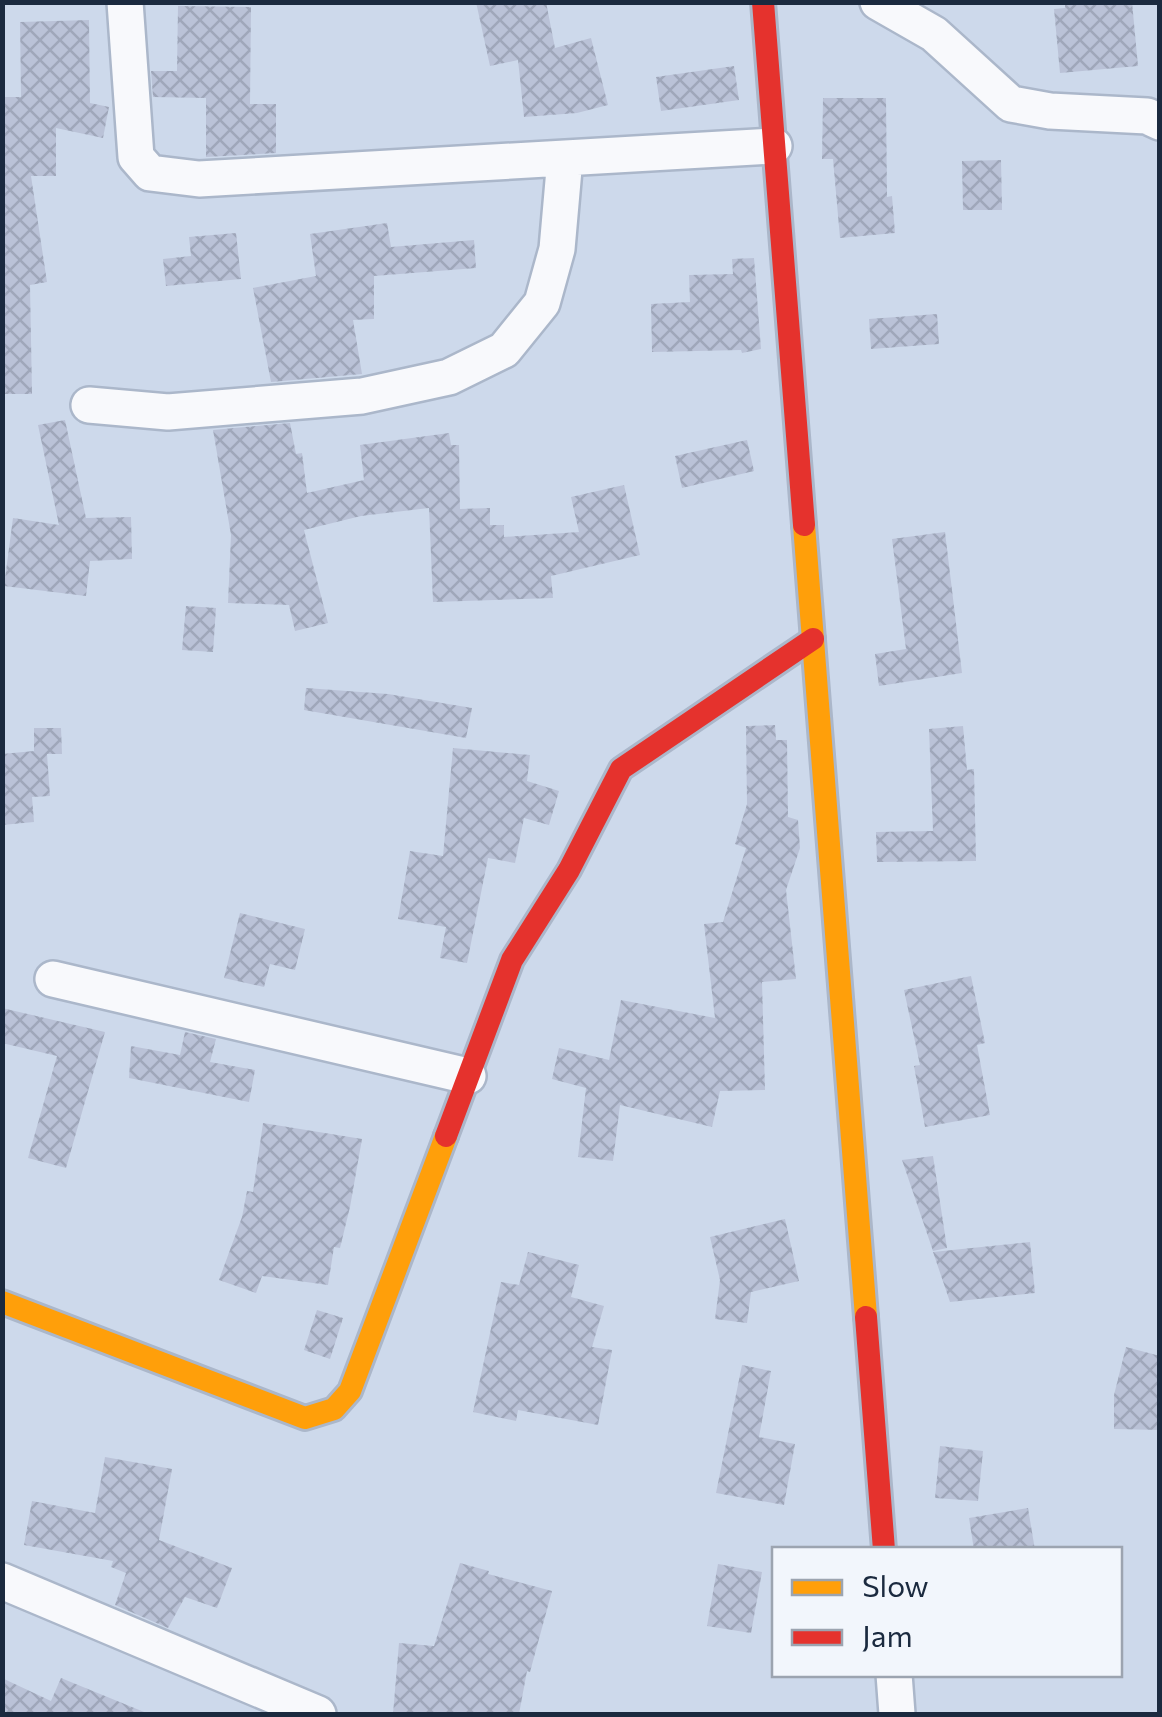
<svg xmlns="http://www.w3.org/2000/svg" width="1162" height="1717" viewBox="0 0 1162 1717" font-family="Commissioner,sans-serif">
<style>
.building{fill:url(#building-cross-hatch)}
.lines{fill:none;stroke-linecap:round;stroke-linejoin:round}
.street-casing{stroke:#abb7ca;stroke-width:40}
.slow-casing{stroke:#abb7ca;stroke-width:28}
.jam-casing{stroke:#abb7ca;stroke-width:28}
.street{stroke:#f8f9fc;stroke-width:35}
.slow{stroke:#ff9f0a;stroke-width:22}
.jam{stroke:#e5322d;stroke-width:22}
</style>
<defs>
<pattern id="building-cross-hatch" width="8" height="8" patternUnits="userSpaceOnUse" patternTransform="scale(2.5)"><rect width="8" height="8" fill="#bac2d7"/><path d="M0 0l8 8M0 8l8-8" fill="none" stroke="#9fa7ba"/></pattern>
</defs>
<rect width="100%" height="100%" fill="#cdd9eb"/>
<path class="building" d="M476,2H546L555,48L591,38L608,105L577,113L524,117L518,60L490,66Z
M1065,2H1132L1138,66L1060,73L1054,9L1065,8Z
M178,6L251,7L250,104H276V153L206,157V98L153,97L151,71H177Z
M89,20L90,103L109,107L103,138L56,128V176H31L47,282L30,285L32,394H2V97H21L20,22Z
M734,66L739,100L661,111L656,77Z
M823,98H886L887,197L892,196L895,233L840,238L833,159H822Z
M1001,160L1002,210H963L962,161Z
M387,223L391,247L474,240L476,268L374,276V319L353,320L362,374L271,382L253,288L316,276L310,234Z
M236,233L241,279L166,286L163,259L191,256L189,237Z
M754,258L761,349L742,353L741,350L652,352L651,304L690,302L689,275L733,274L732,259Z
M937,314L939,344L871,349L869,319Z
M65,420L86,518L131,517L132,559L90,561L86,596L4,586L13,518L59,525L38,425Z
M290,423L296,454L302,453L307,493L364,480L360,445L449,433L451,445H459L460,509L490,508V525H504V537L579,532L571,497L624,485L640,555L551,576L553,598L433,602L429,508L361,516L304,530L328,623L295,631L289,605L228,603L231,535L213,430Z
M747,440L754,471L682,488L675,456Z
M945,532L962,673L879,686L875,654L906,649L892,539Z
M186,606L216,608L213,652L182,650Z
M306,688L388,694L472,708L466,738L304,710Z
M775,725L776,740H787L788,817L798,820L800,848L786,890L796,979L762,982L765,1090L720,1091L712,1127L620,1105L613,1161L578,1157L586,1088L552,1079L559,1048L609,1060L621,1000L715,1018L704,924L723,922L746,848L735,844L747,804L746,726Z
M963,726L967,770L974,769L976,861L877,862L876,832L933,831L929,729Z
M34,728H61L62,754H47L50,796L32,797L34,822L2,825V754L34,751Z
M453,748L530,755L527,781L559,791L549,825L524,818L515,863L488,858L467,963L440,958L446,927L398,919L410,851L443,856Z
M240,913L305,929L295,970L270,964L264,987L224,978Z
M971,976L985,1043L977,1045L990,1115L925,1127L914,1066L920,1065L904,990Z
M2,1008L105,1032L66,1168L28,1158L57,1056L2,1043Z
M185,1032L216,1039L210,1062L255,1070L249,1102L129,1078L131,1046L180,1055Z
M263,1123L362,1139L350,1207L340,1248L334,1247L328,1285L262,1276L256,1293L219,1280L242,1217L247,1191L253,1192Z
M933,1156L947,1248L933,1251L902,1160Z
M785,1219L799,1281L751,1292L747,1323L715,1319L720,1280L710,1237Z
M1030,1242L1035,1293L950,1302L933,1252Z
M528,1252L579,1265L571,1297L604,1306L592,1347L612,1350L598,1425L518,1410L516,1421L473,1412L501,1282L519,1285Z
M317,1310L343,1318L330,1359L304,1350Z
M1126,1347L1160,1356V1430L1114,1429V1395Z
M742,1365L771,1371L759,1437L795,1444L784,1505L716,1493Z
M940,1446L983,1451L978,1501L935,1498Z
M105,1457L172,1469L159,1540L232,1568L217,1608L185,1597L168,1628L115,1605L126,1573L111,1567L113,1561L24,1545L32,1501L95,1513Z
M1028,1508L1035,1550H974L969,1518Z
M460,1563L489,1571L488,1574L552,1591L530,1672L527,1671L519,1714H393L399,1643L434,1646Z
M718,1564L762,1572L751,1633L707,1626Z
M2,1678L51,1701L61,1678L149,1714H2Z"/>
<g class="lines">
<defs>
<path id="street" d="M125,2L136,157L150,173L199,179L774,146
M878,2L934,34L1011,104L1050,111L1147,116L1160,122
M89,405L168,412L362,396L449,377L504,350L542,303L557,249L565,158
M53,979L468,1076
M2,1581L318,1714
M894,1674L897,1714"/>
<path id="slow" d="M804,525L866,1317
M2,1302L305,1418L334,1409L350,1391L446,1136"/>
<path id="jam" d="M763,2L804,525
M446,1136L512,960L569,870L621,769L813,639
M866,1317L884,1550"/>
</defs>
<use href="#street" class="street-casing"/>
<use href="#slow" class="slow-casing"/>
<use href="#jam" class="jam-casing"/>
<use href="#street" class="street"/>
<use href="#slow" class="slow"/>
<use href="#jam" class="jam"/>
</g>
<rect width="1162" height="1717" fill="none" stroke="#1b2a3f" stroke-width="10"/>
<rect x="772" y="1547" width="350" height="130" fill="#f2f6fc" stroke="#9ca4b0" stroke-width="2.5"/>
<rect x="792" y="1580" width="50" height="15" fill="#ff9f0a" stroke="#9ca4b0" stroke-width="2.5"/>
<text x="862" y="1597" font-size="30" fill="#1b2a3f">Slow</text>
<rect x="792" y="1630" width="50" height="15" fill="#e5322d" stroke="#9ca4b0" stroke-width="2.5"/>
<text x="862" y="1647" font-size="30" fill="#1b2a3f">Jam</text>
</svg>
